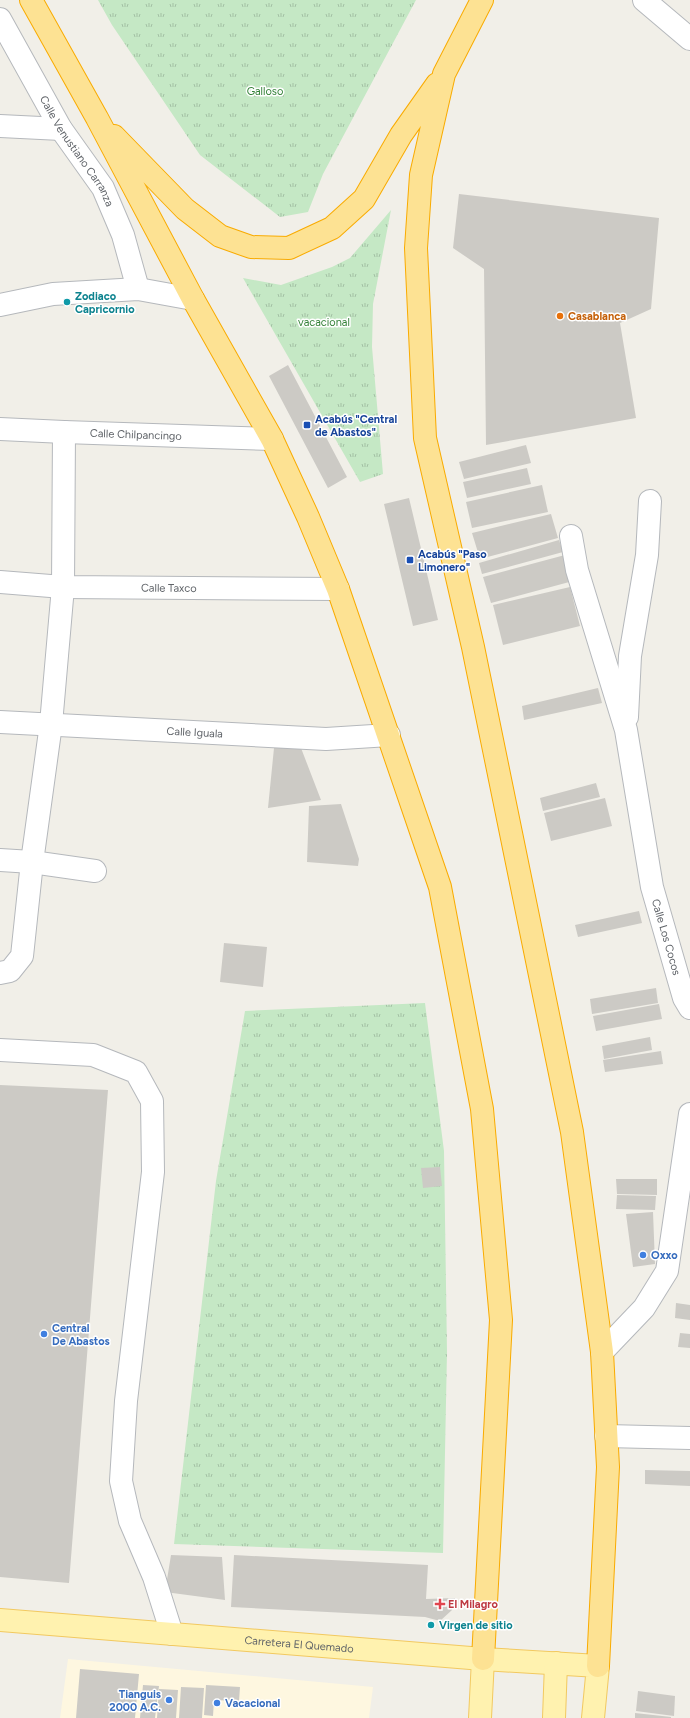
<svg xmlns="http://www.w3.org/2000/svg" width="690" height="1718" viewBox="0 0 690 1718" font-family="Figtree,sans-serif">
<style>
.commercial{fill:#fef7e0}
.grass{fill:url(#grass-tufts)}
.building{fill:#cccac5}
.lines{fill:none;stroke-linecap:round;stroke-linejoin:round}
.minor-casing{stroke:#b5b8bc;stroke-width:24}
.major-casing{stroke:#f2c960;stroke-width:24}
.highway-casing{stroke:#f9ab00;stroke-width:24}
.minor{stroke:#fff;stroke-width:22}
.major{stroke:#fff2af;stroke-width:22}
.highway{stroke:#fde293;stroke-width:22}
.culture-dot{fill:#0f9aa8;stroke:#fff;stroke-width:1.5}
.food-dot{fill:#e8710a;stroke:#fff;stroke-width:1.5}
.transit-dot{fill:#1a4fb4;stroke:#fff;stroke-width:1.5}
.shop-dot{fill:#3f7fe0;stroke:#fff;stroke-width:1.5}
.health-dot{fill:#e0444e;stroke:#fff;stroke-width:1.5}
.labels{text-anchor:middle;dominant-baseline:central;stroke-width:3;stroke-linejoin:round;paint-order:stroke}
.park-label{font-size:11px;fill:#348238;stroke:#fff}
.street-label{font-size:11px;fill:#5f6368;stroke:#fff}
.culture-label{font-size:11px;font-weight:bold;fill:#0d838f;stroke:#fff;text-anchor:start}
.food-label{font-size:11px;font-weight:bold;fill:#c56008;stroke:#fff;text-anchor:start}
.transit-label{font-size:11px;font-weight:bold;fill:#164399;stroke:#fff;text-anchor:start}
.shop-label{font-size:11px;font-weight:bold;fill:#366cbe;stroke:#fff;text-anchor:start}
.health-label{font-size:11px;font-weight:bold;fill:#be3a42;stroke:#fff;text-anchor:start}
</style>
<defs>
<pattern id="grass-tufts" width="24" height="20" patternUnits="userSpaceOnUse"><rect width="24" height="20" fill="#c5e8c5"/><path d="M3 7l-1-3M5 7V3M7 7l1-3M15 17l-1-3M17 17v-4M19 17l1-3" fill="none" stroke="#a3c0a4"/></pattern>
</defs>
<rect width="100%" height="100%" fill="#f1efe8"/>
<path class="commercial" d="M68,1659L373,1687L369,1718H60Z"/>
<path class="grass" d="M98,0H416L323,174L308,212L280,217L200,155L112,25Z
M391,210L373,304L372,347L383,474L360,482L243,278L281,285L332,267L350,258Z
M425,1003L444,1151L447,1352L443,1553L174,1544L216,1181L245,1011Z"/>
<path class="building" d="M459,194L659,218L651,309L620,323L636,418L486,445L484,269L453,248Z
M288,365L347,477L328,488L269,376Z
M526,445L531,463L464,479L459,462Z
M527,468L531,484L467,498L463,482Z
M542,485L548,512L472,528L466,502Z
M409,498L438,620L413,626L384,504Z
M551,514L558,538L480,559L472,533Z
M559,540L563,552L482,574L479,563Z
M565,555L573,581L491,603L483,577Z
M570,587L580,626L503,645L493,605Z
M598,688L602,703L524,720L522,706Z
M274,748H301L321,800L268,808Z
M596,783L600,797L543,811L540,798Z
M605,798L612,826L551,841L544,813Z
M341,804L359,859L358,866L307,862L309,806Z
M639,911L642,923L578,937L575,925Z
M224,943L267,947L263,987L220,982Z
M656,988L658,1003L592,1014L590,999Z
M659,1004L662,1019L596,1031L593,1016Z
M650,1037L652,1050L604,1059L602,1046Z
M661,1051L663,1064L605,1072L603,1060Z
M0,1085L108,1090L69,1583L0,1577Z
M440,1167L442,1186L423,1188L421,1168Z
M616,1179H657V1195L617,1194Z
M617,1195L656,1196L655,1210L616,1209Z
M653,1212L655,1264L633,1267L626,1214Z
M676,1303L690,1305V1320L675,1318Z
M680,1333L690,1334V1348L678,1347Z
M645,1470L690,1471V1486L645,1484Z
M171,1555L222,1557L225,1600L165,1592Z
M234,1555L428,1565L426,1599L455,1598L452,1610L440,1621L425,1617L231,1607Z
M80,1669L139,1674L135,1718H76Z
M143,1685L159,1686L155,1718H140Z
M206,1685L240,1687L239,1701L214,1700L213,1716L204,1715Z
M181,1687L204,1688L202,1718H179Z
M159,1689L178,1690L176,1718H157Z
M638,1691L675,1696L674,1716L636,1711Z
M635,1713L671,1717V1718H635Z"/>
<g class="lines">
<defs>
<g id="minor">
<path d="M644,0L690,39"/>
<path id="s1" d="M0,19L61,129L103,188L123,235L138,289"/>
<path d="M0,126L61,129"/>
<path d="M0,305L53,294L138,289L193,299"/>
<path id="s2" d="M0,429L64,432L272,439"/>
<path id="s3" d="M571,536L577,570L626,730L652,887L684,998L690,1008"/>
<path id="s4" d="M0,582L63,587L338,589"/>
<path d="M627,717L630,656L647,555L650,501"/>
<path id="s5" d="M0,722L326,739L389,735"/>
<path d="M0,860L32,862L95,871"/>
<path d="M0,973L10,971L22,956L32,862L51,724L63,587L64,432"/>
<path d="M0,1050L93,1055L136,1072L152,1101L153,1172L126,1401L121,1481L130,1521L154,1577L172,1634"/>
<path d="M602,1352L644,1308L667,1271L690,1114"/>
<path d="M606,1436L690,1438"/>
</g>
<g id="major">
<path id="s6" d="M0,1620L483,1659L598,1666L593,1718"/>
<path d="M480,1718L483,1659"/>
<path d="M554,1718L556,1663"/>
</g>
<path id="highway" d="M31,0L97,118L193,299L272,439L308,517L338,589L440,887L482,1109L501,1320L483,1659
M482,0L444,74L421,175L416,248L425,438L473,647L572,1132L602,1352L608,1467L598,1666
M114,136L185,209L220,236L251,247L289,248L332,228L364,199L401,135L437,84"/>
</defs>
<use href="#minor" class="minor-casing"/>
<use href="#major" class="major-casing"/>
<use href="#highway" class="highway-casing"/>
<use href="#minor" class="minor"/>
<use href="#major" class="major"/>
<use href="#highway" class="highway"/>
</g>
<g class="culture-dot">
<circle cx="67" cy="302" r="4"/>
<circle cx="431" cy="1625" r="4"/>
</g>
<circle class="food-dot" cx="560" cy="316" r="4"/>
<g class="transit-dot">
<rect x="303" y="421" width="8" height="8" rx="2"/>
<rect x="406" y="556" width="8" height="8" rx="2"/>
</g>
<g class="shop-dot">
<circle cx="643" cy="1255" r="4"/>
<circle cx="44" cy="1334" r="4"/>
<circle cx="169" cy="1700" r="4"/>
<circle cx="217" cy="1703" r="4"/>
</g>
<path class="health-dot" d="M438 1598h4v4h4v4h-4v4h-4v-4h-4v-4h4z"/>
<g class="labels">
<g class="park-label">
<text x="265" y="91">Galloso</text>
<text x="324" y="322">vacacional</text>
</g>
<g class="street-label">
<text stroke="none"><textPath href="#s1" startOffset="153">Calle Venustiano Carranza</textPath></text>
<text stroke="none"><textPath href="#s2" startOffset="136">Calle Chilpancingo</textPath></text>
<text stroke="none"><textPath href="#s4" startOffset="169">Calle Taxco</textPath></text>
<text stroke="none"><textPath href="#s5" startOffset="195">Calle Iguala</textPath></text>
<text stroke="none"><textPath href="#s3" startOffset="413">Calle Los Cocos</textPath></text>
<text stroke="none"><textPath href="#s6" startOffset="300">Carretera El Quemado</textPath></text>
</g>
<g class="culture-label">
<text x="75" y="296">Zodiaco<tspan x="75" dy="13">Capricornio</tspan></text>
<text x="439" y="1625">Virgen de sitio</text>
</g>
<g class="food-label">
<text x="568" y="316">Casablanca</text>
</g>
<g class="transit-label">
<text x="315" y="419">Acabús "Central<tspan x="315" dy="13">de Abastos"</tspan></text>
<text x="418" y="554">Acabús "Paso<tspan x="418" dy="13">Limonero"</tspan></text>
</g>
<g class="shop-label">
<text x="651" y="1255">Oxxo</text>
<text x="52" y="1328">Central<tspan x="52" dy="13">De Abastos</tspan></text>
<text x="161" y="1694" text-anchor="end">Tianguis<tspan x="161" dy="13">2000 A.C.</tspan></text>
<text x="225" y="1703">Vacacional</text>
</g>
<g class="health-label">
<text x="448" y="1604">El Milagro</text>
</g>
</g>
</svg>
